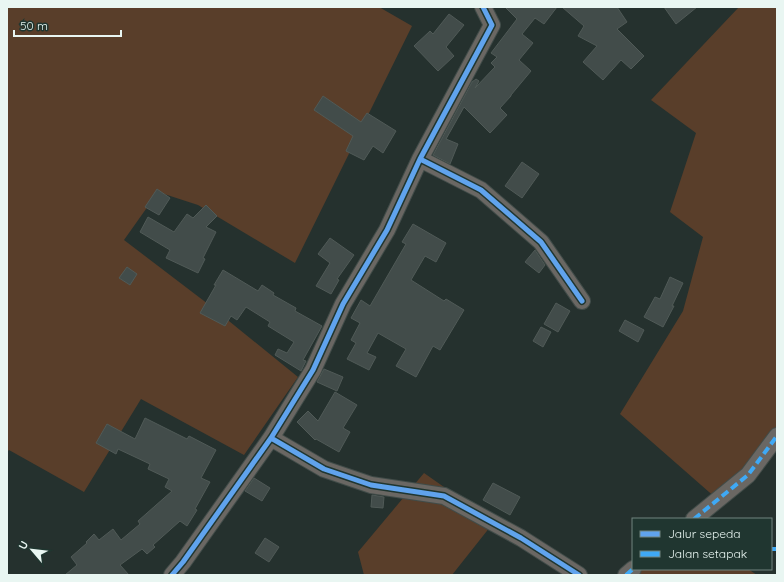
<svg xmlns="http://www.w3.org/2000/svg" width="784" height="582" viewBox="0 0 784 582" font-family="Quicksand,sans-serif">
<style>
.green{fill:#593e2a}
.building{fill:#424c4a;stroke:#505a57}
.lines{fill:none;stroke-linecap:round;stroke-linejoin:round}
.minor-casing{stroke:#414c49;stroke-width:18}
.minor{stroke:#6a6763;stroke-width:16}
.quiet{stroke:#3fa9f5;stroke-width:4;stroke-dasharray:8 4;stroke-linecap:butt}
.cycleway-casing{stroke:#203630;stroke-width:8}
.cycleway{stroke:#60a3ed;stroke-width:5}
</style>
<rect width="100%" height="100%" fill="#25312e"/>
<path class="green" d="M7,7H379L412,26L295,263L198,205L158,192L124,240L208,304L298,377L244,455L141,399L84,492L9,450L7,452Z
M739,7H777V437L717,499L620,414L683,311L703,237L670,212L696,133L651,100Z
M424,473L494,522L452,575H364L358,552Z
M633,564V569H748L757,575H617Z"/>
<path class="building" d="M505,7H557L544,24L535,18L522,34L533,43L519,60L531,71L511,95V96L500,108L507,115L490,133L464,107L446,139L458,144L450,164L433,155L472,82L476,79L479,81L475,88L495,67L491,63L497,57L491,53L517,19Z
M562,7H617L627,22L617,29L644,56L631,69L621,60L603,80L583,62L597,46L578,36L584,26Z
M664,7H697L676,24Z
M449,14L464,25L446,47L454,56L438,71L414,46L430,31L433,34Z
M323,96L361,122L367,113L396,131L383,153L373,146L364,160L346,151L353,136L314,110Z
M522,162L539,174L522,198L505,186Z
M157,189L170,198L159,215L145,207Z
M206,205L217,216L206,227L216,232L203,258L205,259L198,273L166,258L170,250L140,232L148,217L174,232L187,214L193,218Z
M413,224L446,243L436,262L425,256L411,280L444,301L446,299L464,310L440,350L433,346L416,377L396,366L406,349L378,333L367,353L376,357L369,370L347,359L356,343L351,340L360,323L351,318L361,300L370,306L406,244L402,242Z
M330,238L354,255L337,279L339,280L331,294L316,286L330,263L318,254Z
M535,250L545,265L539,273L525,262Z
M127,267L137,274L130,285L119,278Z
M223,270L258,291L262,285L274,293L273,295L296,308L295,311L322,326L303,360L306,361L301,371L275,355L278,349L287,353L294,342L268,326L270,322L246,307L237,320L231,316L225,326L200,313L216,285H214Z
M670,277L683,283L672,306H674L663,327L644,317L655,297L660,299Z
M556,303L570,311L558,332L544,324Z
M625,320L644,330L638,342L619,331Z
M541,327L551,332L543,347L533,341Z
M324,369L343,377L337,391L317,382Z
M335,392L357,405L343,428L350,432L339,452L316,439L315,440L297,422L308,411L318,421Z
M145,418L187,439L189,436L216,450L201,478L210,482L195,509L197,510L187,526L180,521L153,545L155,547L147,554L142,549L120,565L129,575H65L77,565L71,557L87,543L86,542L94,534L99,540L113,529L121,540L140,524L138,521L172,491L165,487L169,479L148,469L150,464L118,449L116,454L96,443L107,424L135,439Z
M254,478L270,488L262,501L245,491Z
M493,483L520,497L510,515L483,500Z
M372,495L384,497L383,508L371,507Z
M265,538L279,547L269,562L255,553Z"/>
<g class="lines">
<defs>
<path id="minor" d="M420,159L481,190L541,242L582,301
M271,438L324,469L371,485L444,496L521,538L579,575
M694,519L748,475L777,436
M172,575L183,562L271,438L313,370L343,304L387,230L420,159L492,25L483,7
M626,575L633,569"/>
</defs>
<use href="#minor" class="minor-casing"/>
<use href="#minor" class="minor"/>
<path class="quiet" d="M694,519L748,475L777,436
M771,549H777
M626,575L633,569"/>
<defs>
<path id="cycleway" d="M420,159L481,190L541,242L582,301
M271,438L324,469L371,485L444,496L521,538L579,575
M172,575L183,562L271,438L313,370L343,304L387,230L420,159L492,25L483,7"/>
</defs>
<use href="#cycleway" class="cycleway-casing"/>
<use href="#cycleway" class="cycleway"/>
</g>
<rect width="784" height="582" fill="none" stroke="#e9f6f2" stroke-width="16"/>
<rect x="632" y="518" width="140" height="52" fill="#203630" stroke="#70837e"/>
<rect x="640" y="531" width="20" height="6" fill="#60a3ed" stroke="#70837e"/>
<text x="668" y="538" font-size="12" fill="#e9f6f2">Jalur sepeda</text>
<rect x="640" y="551" width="20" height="6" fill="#3fa9f5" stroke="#70837e"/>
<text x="668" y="558" font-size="12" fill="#e9f6f2">Jalan setapak</text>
<g transform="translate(32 550) rotate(298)" stroke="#203630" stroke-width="3" paint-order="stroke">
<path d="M0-3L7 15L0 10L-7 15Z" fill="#e9f6f2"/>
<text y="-6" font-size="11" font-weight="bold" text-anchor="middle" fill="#e9f6f2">U</text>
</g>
<path d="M14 30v6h107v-6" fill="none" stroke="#e9f6f2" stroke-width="2"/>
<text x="20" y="30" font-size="12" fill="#e9f6f2" stroke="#203630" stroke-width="3" paint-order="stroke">50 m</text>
</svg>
